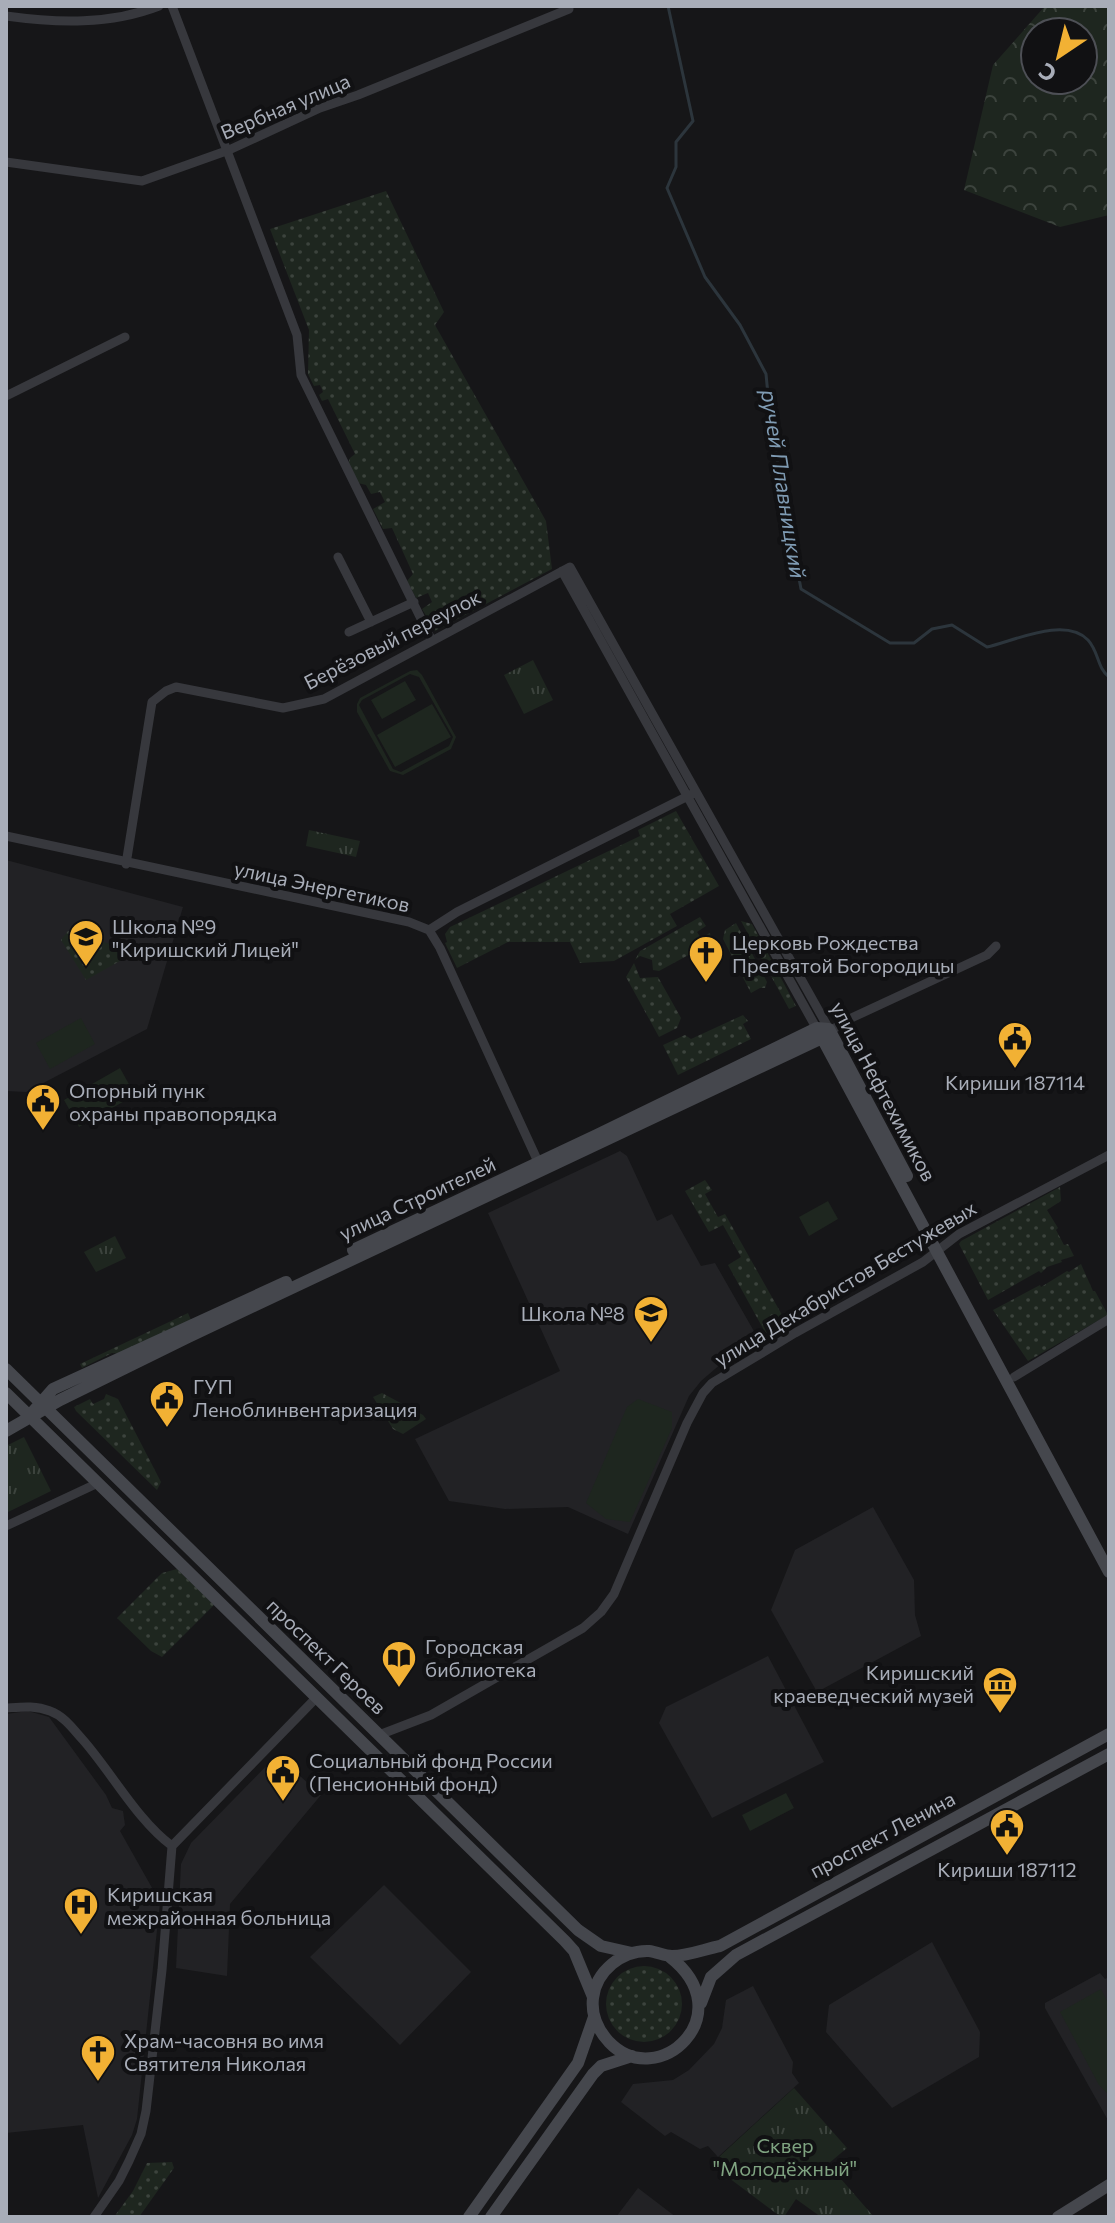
<svg xmlns="http://www.w3.org/2000/svg" width="1115" height="2223" viewBox="0 0 1115 2223" font-family="Commissioner,sans-serif">
<style>
.built{fill:#222225}
.grass{fill:url(#grass-dots)}
.forest{fill:url(#forest-crowns);fill-rule:evenodd}
.park{fill:url(#park-tufts)}
.pitch{fill:#1e261f;fill-rule:evenodd}
.lines{fill:none;stroke-linecap:round;stroke-linejoin:round}
.stream{stroke:#2c353c;stroke-width:3}
.street{stroke:#37383d;stroke-width:9}
.secondary{stroke:#45474d;stroke-width:12}
.labels{text-anchor:middle;dominant-baseline:central;stroke-width:8;stroke-linejoin:round;paint-order:stroke}
.street-label{font-size:20px;fill:#a8adb8;stroke:#111113}
.poi-label{font-size:20px;fill:#a8adb8;stroke:#111113;text-anchor:start}
.park-label{font-size:20px;fill:#7fa381;stroke:#111113}
.water-label{font-size:22px;font-style:italic;fill:#7f9bb3;stroke:#111113}
</style>
<defs>
<pattern id="grass-dots" width="8" height="8" patternUnits="userSpaceOnUse" patternTransform="scale(2)"><rect width="8" height="8" fill="#1e261f"/><path d="M2 2h.1M6 6h.1" fill="none" stroke="#3c433d" stroke-width="1.8" stroke-linecap="round"/></pattern>
<pattern id="forest-crowns" width="20" height="18" patternUnits="userSpaceOnUse" patternTransform="scale(2)"><rect width="20" height="18" fill="#1e261f"/><path d="M2 6a3 3 0 1 1 6 0M12 15a3 3 0 1 1 6 0" fill="none" stroke="#3c433d"/></pattern>
<pattern id="park-tufts" width="24" height="20" patternUnits="userSpaceOnUse" patternTransform="scale(2)"><rect width="24" height="20" fill="#1e261f"/><path d="M3 7l-1-3M5 7V3M7 7l1-3M15 17l-1-3M17 17v-4M19 17l1-3" fill="none" stroke="#3c433d"/></pattern>
</defs>
<rect width="100%" height="100%" fill="#161618"/>
<path class="built" d="M6,860L183,907L147,1029L26,1092L6,1091Z
M620,1151L627,1156L657,1221L672,1214L701,1266L715,1263L759,1340L722,1363L701,1381L689,1396L628,1534L568,1507L505,1509L449,1501L415,1439L560,1371L488,1213Z
M873,1507L914,1580L915,1615L921,1636L817,1692L771,1610L795,1550Z
M768,1656L824,1762L712,1818L659,1723L666,1707Z
M28,1711L49,1717L106,1795L112,1808L123,1811L125,1825L120,1831L160,1902L137,2119L132,2135L98,2198L83,2125L6,2133V1714Z
M277,1755L321,1795L230,1904L227,1976L176,1968L181,1864L191,1843Z
M384,1885L471,1972L400,2045L310,1957Z
M932,1942L980,2032L979,2057L892,2108L826,2032L829,2005Z
M1100,1973L1105,1979L1109,1977V2122L1045,2008V2003Z
M753,1986L793,2062L792,2073L799,2083L718,2157L708,2146L700,2149L671,2132L665,2136L621,2102L633,2084L673,2080L689,2070L714,2044L722,2028L726,2000Z
M638,2188L676,2217H616Z"/>
<path class="grass" d="M386,191L444,312L435,325L546,521L552,569L435,631L422,609L432,602L428,593L416,598L407,581L413,574L392,528L383,529L373,509L385,502L380,492L371,494L366,485L358,483L348,464L350,458L355,454L328,399L322,401L319,395L323,392L320,385L314,386L308,374L309,330L270,229Z
M676,811L719,886L670,914L677,926L614,961L580,963L570,942H508L457,968L445,943L447,942L445,934L450,927L640,836L638,830Z
M700,917L706,926L697,932L701,938L710,933L711,938L707,945L659,971L653,970L652,960L640,956L635,960L640,951Z
M741,921L752,924L796,1006L789,1009Z
M736,923L767,982L765,988H760L751,993L723,939L725,930Z
M68,931L136,952L86,980L61,940Z
M634,963L640,978L658,977L681,1018L677,1028L659,1037L626,977Z
M743,1015L748,1021L743,1024L751,1039L678,1075L663,1045L685,1035L691,1039Z
M705,1180L712,1190L705,1194L718,1217L725,1214L786,1322L766,1334L728,1265L741,1257L723,1225L709,1232L685,1191Z
M1060,1187L1061,1201L1047,1210L1058,1228L1056,1230L1064,1245L1068,1244L1074,1256L1061,1260L1062,1262L1047,1267L1041,1273L1039,1271L988,1300L959,1244L961,1241Z
M1081,1264L1093,1291H1095L1108,1315L1028,1361L993,1310L1040,1285L1041,1287L1067,1271L1069,1272Z
M188,1313L191,1320L121,1354L112,1353L82,1368L80,1364Z
M106,1394L118,1399L161,1482L157,1490L76,1411L74,1407L90,1399L93,1404L104,1399Z
M177,1569L214,1605L162,1657L151,1651L117,1618L162,1573Z
M606 2004a38 38 0 1 1 76 0a38 38 0 1 1-76 0Z
M172,2162L174,2168L139,2217H114L133,2191L147,2163Z"/>
<path class="forest" d="M1045,6H1109V215L1060,227L964,190L993,65ZM1035,32H1083V80H1035Z
M382,1393L423,1415L426,1419L403,1434L393,1429L373,1397Z"/>
<path class="park" d="M533,660L553,700L524,714L504,675Z
M309,830L360,841L356,857L306,846Z
M115,1236L126,1258L96,1272L84,1252Z
M24,1437L51,1491L6,1513V1446Z
M794,2088L847,2148L828,2164L874,2217H821L796,2199L784,2217H781L713,2166L719,2157Z"/>
<path class="pitch" d="M417,670L422,675L456,737L451,749L403,775L390,771L357,712V704L360,698L410,671ZM410,674L419,677L453,737L449,746L401,772L393,769L359,705L362,700Z
M405,681L416,700L382,719L371,700Z
M432,704L451,737L395,767L377,735Z
M81,1018L95,1044L50,1069L36,1043Z
M120,1068L135,1095L79,1127L64,1100Z
M828,1201L838,1219L809,1236L799,1217Z
M638,1399L672,1412V1428L630,1522L606,1519L586,1503L627,1407Z
M786,1793L794,1808L750,1831L742,1815Z
M1101,1989L1109,2005V2095L1099,2085L1060,2012Z"/>
<g class="lines">
<path class="stream" d="M668,6L693,121L676,142V167L667,188L705,277L740,325L766,374L771,426L801,589L890,643H914L932,629L952,625L987,647C1014,641 1065,616 1088,640C1099,652 1097,668 1109,677"/>
<path class="street" d="M172,6L297,335L301,375L432,641
M6,16C57,23 110,25 159,6
M6,162L142,181L229,150L320,108L358,95L569,9
M6,396L125,337
M338,557L371,622
M562,571L818,1031
M349,632L414,602
M6,836L409,922L429,930L457,912L696,792
M126,864L152,702L166,691L176,687L283,708L324,699L570,567L829,1029
M429,930L440,948L540,1166
M826,1034L847,1020L987,955L996,946
M1014,1377L1109,1319
M6,1526L98,1483
M6,1708C21,1707 35,1705 50,1711C64,1716 73,1729 83,1740C112,1773 137,1820 172,1846
M379,1735L431,1715L583,1628L601,1612L614,1594L687,1423L703,1393L712,1383L795,1333L923,1262L959,1234L1109,1155
M94,2217L119,2181L129,2161L141,2134L146,2111L162,1970L172,1846L317,1697"/>
<path class="secondary" d="M353,1250L597,1135L817,1028L829,1029L907,1176
M6,1369L578,1930L601,1946L632,1953
M6,1393L565,1941L574,1951L593,1997
M31,1414L53,1389L286,1282
M6,1431L60,1400L188,1337L822,1038L1109,1572
M670,1957C743,2014 658,2093 609,2042C598,2030 591,2015 593,1998C596,1971 622,1950 649,1951C657,1952 665,1956 672,1956C688,1956 705,1949 720,1946L1109,1734
M701,2003L711,1977L736,1955L1109,1754
M469,2217L578,2063L594,2017
M491,2217L593,2074L601,2066L632,2056
M1058,2217L1109,2185"/>
</g>
<defs>
<symbol id="school-pin" viewBox="-11 -11 22 30"><path d="M0 17L-7.5 6A9.5 9.5 0 1 1 7.5 6Z" fill="#f2b134" stroke="#111113"/><path d="M0-5L7-2L0 1L-7-2ZM-4 1L0 2.5L4 1V4Q0 6-4 4Z" fill="#111"/></symbol>
<symbol id="church-pin" viewBox="-11 -11 22 30"><path d="M0 17L-7.5 6A9.5 9.5 0 1 1 7.5 6Z" fill="#f2b134" stroke="#111113"/><path d="M-1.2-6h2.4v3.5h3.3v2.4h-3.3V6h-2.4V-.1h-3.3v-2.4h3.3Z" fill="#111"/></symbol>
<symbol id="civic-pin" viewBox="-11 -11 22 30"><path d="M0 17L-7.5 6A9.5 9.5 0 1 1 7.5 6Z" fill="#f2b134" stroke="#111113"/><path d="M-.6-6.5H3V-4.5H.6V-3L4-1V1h2V6H-6V1h2V-1L-.6-3ZM-1.2 2.5V6h2.4V2.5Z" fill="#111"/></symbol>
<symbol id="library-pin" viewBox="-11 -11 22 30"><path d="M0 17L-7.5 6A9.5 9.5 0 1 1 7.5 6Z" fill="#f2b134" stroke="#111113"/><path d="M-6-4Q-3-5.5-.7-3.5V5Q-3 3-6 4ZM6-4Q3-5.5 .7-3.5V5Q3 3 6 4Z" fill="#111"/></symbol>
<symbol id="museum-pin" viewBox="-11 -11 22 30"><path d="M0 17L-7.5 6A9.5 9.5 0 1 1 7.5 6Z" fill="#f2b134" stroke="#111113"/><path d="M0-6L6-3V-2H-6V-3ZM-5-1h2V3h-2ZM-1-1h2V3h-2ZM3-1h2V3H3ZM-6 4H6V6H-6Z" fill="#111"/></symbol>
<symbol id="hospital-pin" viewBox="-11 -11 22 30"><path d="M0 17L-7.5 6A9.5 9.5 0 1 1 7.5 6Z" fill="#f2b134" stroke="#111113"/><path d="M-5-5h3v3.5h4V-5h3V5h-3V1.5h-4V5h-3Z" fill="#111"/></symbol>
</defs>
<g fill-rule="evenodd">
<use href="#school-pin" x="66" y="917" width="40" height="54"/>
<use href="#church-pin" x="686" y="933" width="40" height="54"/>
<use href="#civic-pin" x="995" y="1019" width="40" height="54"/>
<use href="#civic-pin" x="23" y="1081" width="40" height="54"/>
<use href="#school-pin" x="631" y="1293" width="40" height="54"/>
<use href="#civic-pin" x="147" y="1378" width="40" height="54"/>
<use href="#library-pin" x="379" y="1638" width="40" height="54"/>
<use href="#museum-pin" x="980" y="1664" width="40" height="54"/>
<use href="#civic-pin" x="263" y="1752" width="40" height="54"/>
<use href="#civic-pin" x="987" y="1806" width="40" height="54"/>
<use href="#hospital-pin" x="61" y="1885" width="40" height="54"/>
<use href="#church-pin" x="78" y="2032" width="40" height="54"/>
</g>
<g class="labels">
<g class="street-label">
<text transform="translate(285 106) rotate(-23)">Вербная улица</text>
<text transform="translate(392 639) rotate(-27)">Берёзовый переулок</text>
<text transform="translate(322 886) rotate(12)">улица Энергетиков</text>
<text transform="translate(884 1091) rotate(62)">улица Нефтехимиков</text>
<text transform="translate(417 1198) rotate(-25)">улица Строителей</text>
<text transform="translate(845 1283) rotate(-31)">улица Декабристов Бестужевых</text>
<text transform="translate(327 1656) rotate(44)">проспект Героев</text>
<text transform="translate(882 1834) rotate(-28)">проспект Ленина</text>
</g>
<g class="poi-label">
<text x="112" y="926">Школа №9<tspan x="112" dy="23">"Киришский Лицей"</tspan></text>
<text x="732" y="942">Церковь Рождества<tspan x="732" dy="23">Пресвятой Богородицы</tspan></text>
<text x="1015" y="1082" text-anchor="middle">Кириши 187114</text>
<text x="69" y="1090">Опорный пунк<tspan x="69" dy="23">охраны правопорядка</tspan></text>
<text x="625" y="1313" text-anchor="end">Школа №8</text>
<text x="193" y="1386">ГУП<tspan x="193" dy="23">Леноблинвентаризация</tspan></text>
<text x="425" y="1646">Городская<tspan x="425" dy="23">библиотека</tspan></text>
<text x="974" y="1672" text-anchor="end">Киришский<tspan x="974" dy="23">краеведческий музей</tspan></text>
<text x="309" y="1760">Социальный фонд России<tspan x="309" dy="23">(Пенсионный фонд)</tspan></text>
<text x="1007" y="1869" text-anchor="middle">Кириши 187112</text>
<text x="107" y="1894">Киришская<tspan x="107" dy="23">межрайонная больница</tspan></text>
<text x="124" y="2040">Храм-часовня во имя<tspan x="124" dy="23">Святителя Николая</tspan></text>
</g>
<g class="park-label">
<text x="785" y="2145">Сквер<tspan x="785" dy="23">"Молодёжный"</tspan></text>
</g>
<g class="water-label">
<text transform="translate(784 484) rotate(81)">ручей Плавницкий</text>
</g>
</g>
<rect width="1115" height="2223" fill="none" stroke="#a8adb8" stroke-width="16"/>
<g transform="translate(1059 56) rotate(215)"><circle r="38" fill="#111113" stroke="#4d4f55" stroke-width="2"/>
<path d="M0-6L14 30L0 20L-14 30Z" fill="#f2b134"/>
<text y="-12" font-size="22" font-weight="bold" text-anchor="middle" fill="#a8adb8">С</text>
</g>
</svg>
